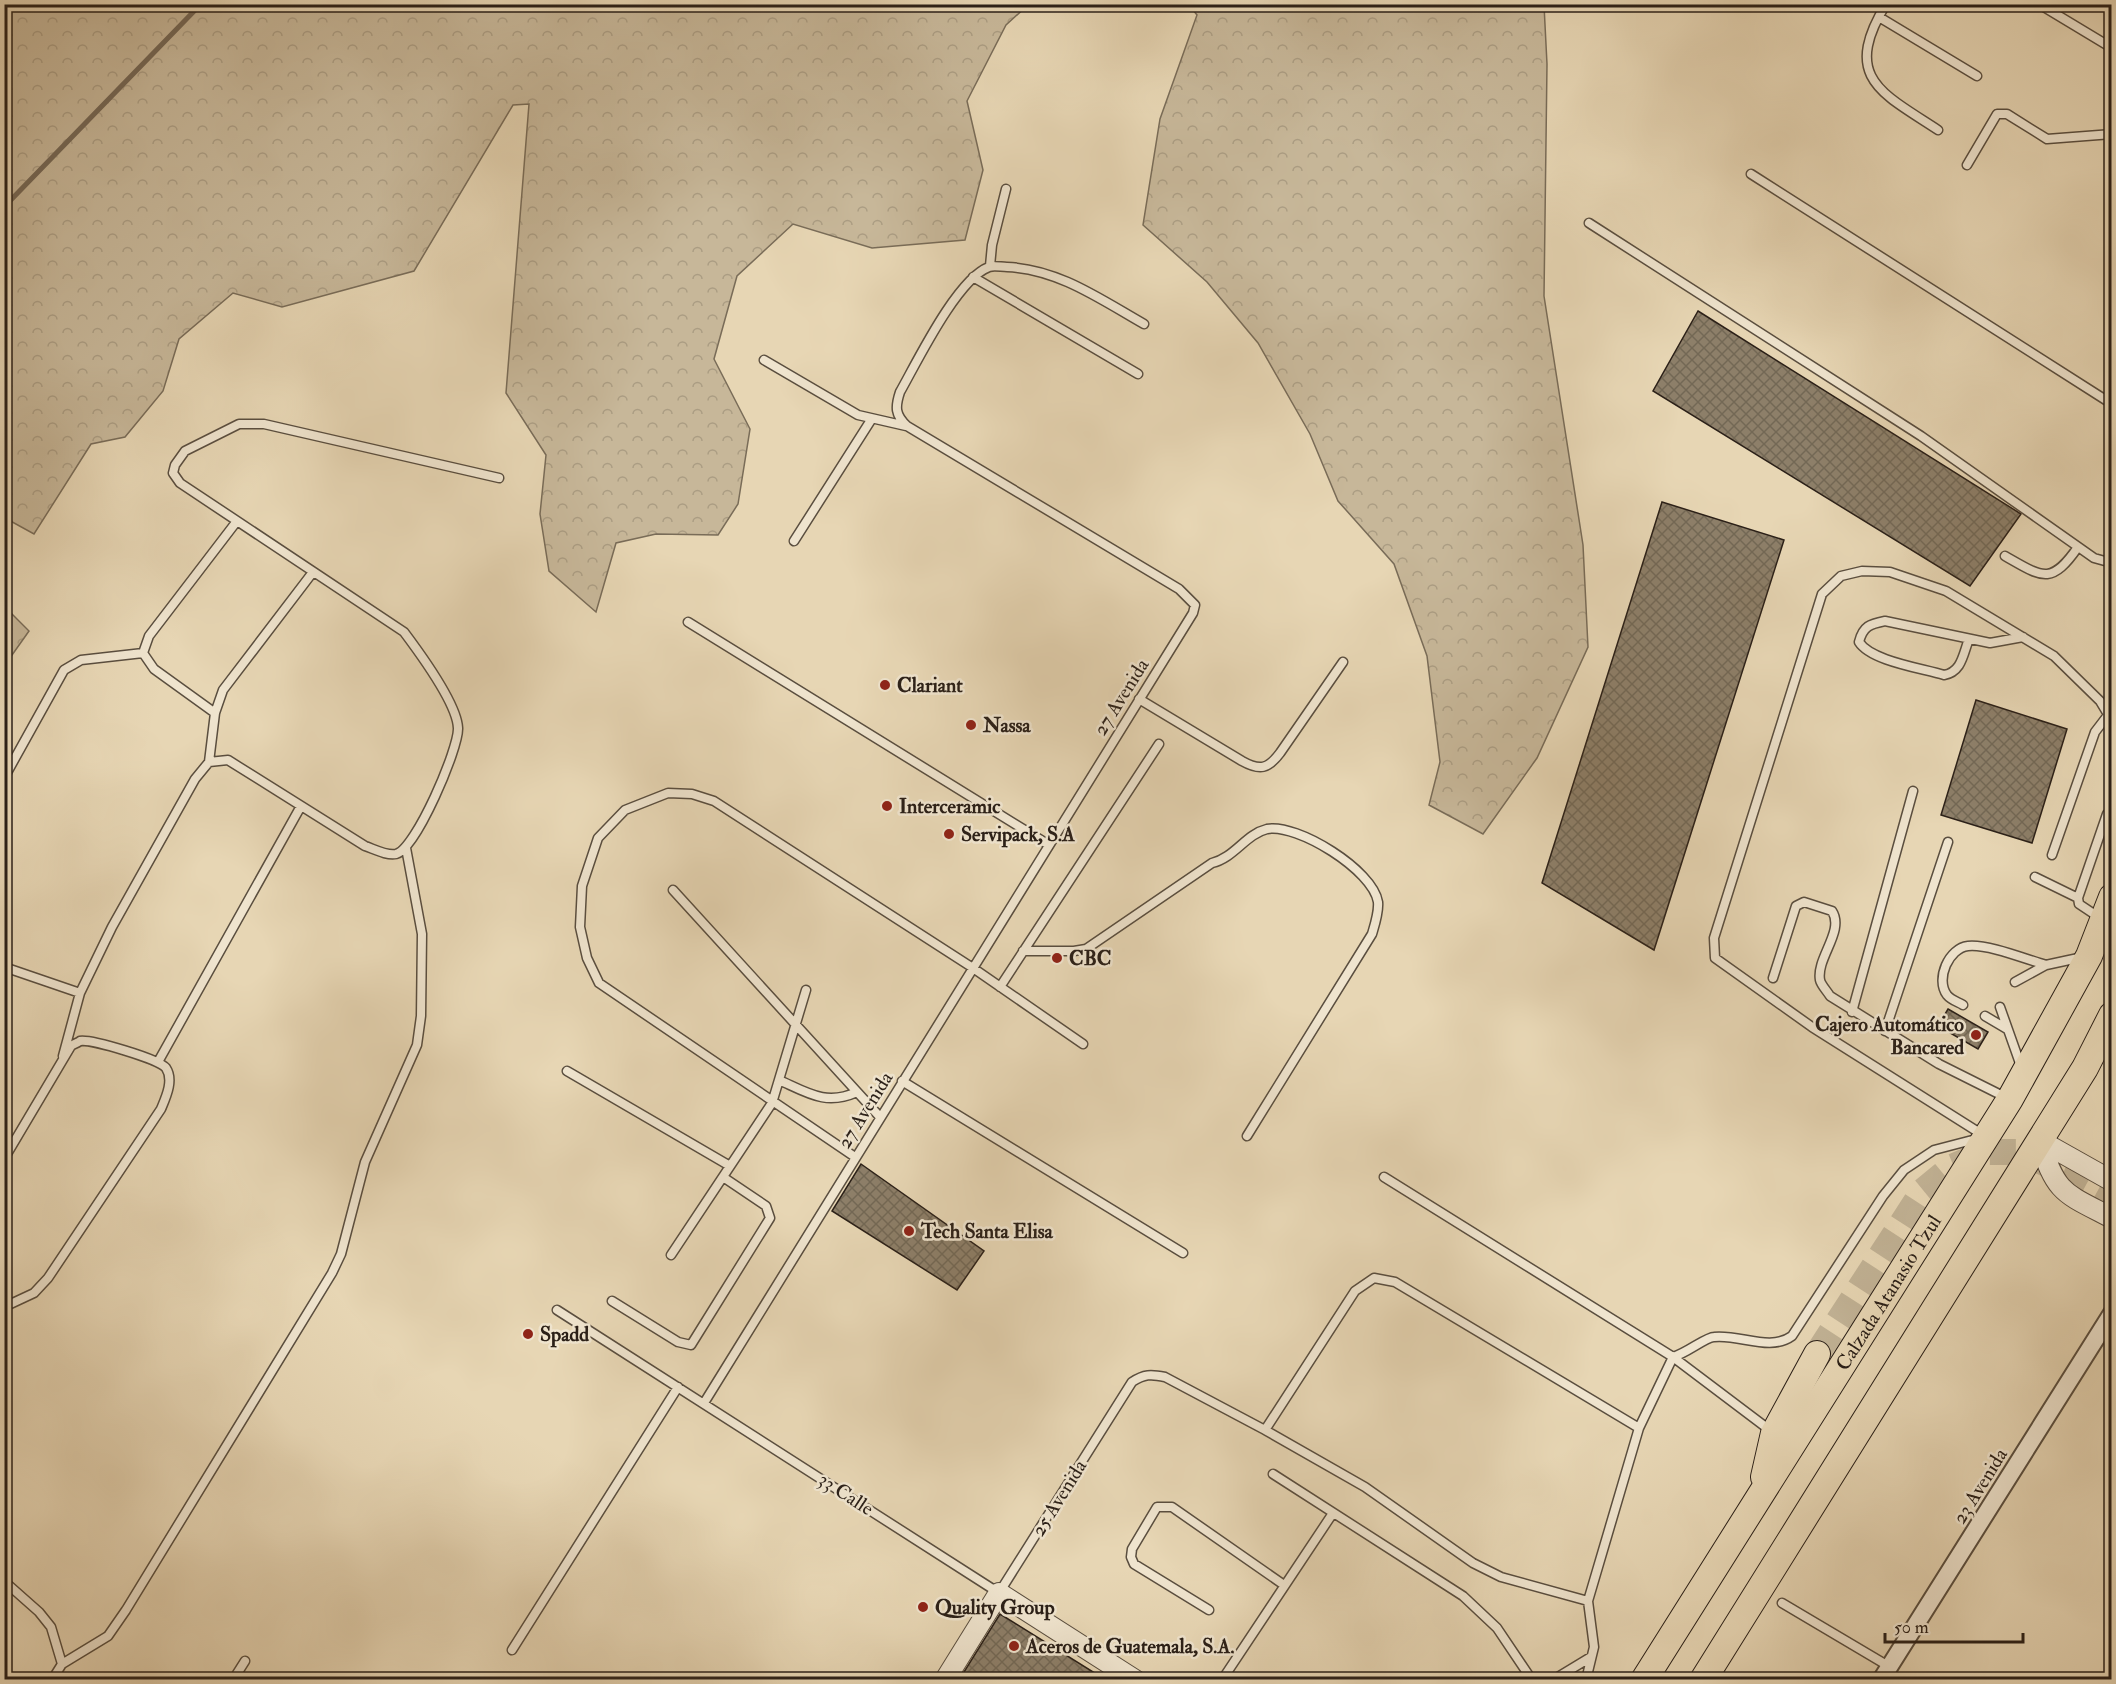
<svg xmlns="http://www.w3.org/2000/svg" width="2116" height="1684" viewBox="0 0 2116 1684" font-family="'IM FELL Double Pica',serif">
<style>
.forest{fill:url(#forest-crowns);stroke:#796c58;stroke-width:1.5}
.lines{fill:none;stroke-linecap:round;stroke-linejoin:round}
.stream{stroke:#756856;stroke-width:5}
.building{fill:url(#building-cross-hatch);stroke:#2b2018;stroke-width:1.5}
.primary-tunnel{stroke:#c1b295;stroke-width:26;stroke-dasharray:26 13;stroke-linecap:butt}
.service-casing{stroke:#5a4e3f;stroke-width:11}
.minor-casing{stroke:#5a4e3f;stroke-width:20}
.tertiary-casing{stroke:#5a4e3f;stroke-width:22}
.primary-casing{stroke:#2b2018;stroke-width:28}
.service{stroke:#efe4ce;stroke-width:8}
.minor{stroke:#efe4ce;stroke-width:16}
.tertiary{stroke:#efe4ce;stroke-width:20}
.primary{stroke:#e7d6b4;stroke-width:26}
.poi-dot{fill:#8f2418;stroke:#efe4ce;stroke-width:2}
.labels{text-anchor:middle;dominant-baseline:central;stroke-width:5;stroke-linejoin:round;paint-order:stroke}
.poi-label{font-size:20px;font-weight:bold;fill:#2b2018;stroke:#efe4ce;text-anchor:start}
.street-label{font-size:20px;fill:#2b2018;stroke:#efe4ce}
</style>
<defs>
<pattern id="forest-crowns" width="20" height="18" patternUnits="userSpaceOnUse" patternTransform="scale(1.5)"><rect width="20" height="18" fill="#c7b799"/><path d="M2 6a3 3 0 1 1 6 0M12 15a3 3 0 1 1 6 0" fill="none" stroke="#ab9d83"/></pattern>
<pattern id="building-cross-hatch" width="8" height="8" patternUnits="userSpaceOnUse" patternTransform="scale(1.5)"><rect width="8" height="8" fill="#8d7f69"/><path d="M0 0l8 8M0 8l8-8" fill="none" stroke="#736855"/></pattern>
</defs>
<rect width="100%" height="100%" fill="#e7d6b4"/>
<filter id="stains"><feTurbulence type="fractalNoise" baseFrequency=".00333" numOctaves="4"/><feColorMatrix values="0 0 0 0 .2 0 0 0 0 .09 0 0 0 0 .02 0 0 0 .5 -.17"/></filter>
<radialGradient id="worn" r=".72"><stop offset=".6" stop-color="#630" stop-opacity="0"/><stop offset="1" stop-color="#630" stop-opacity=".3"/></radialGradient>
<path class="forest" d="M16,5V4L1028,5L1006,25L967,101L983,170L965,240L872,248L793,224L737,276L714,359L750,429L738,504L718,535L656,534L616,543L596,612L549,571L540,514L546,455L506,393L529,104L513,105L414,271L282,307L233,293L179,339L163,391L125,437L91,444L34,534L5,518L4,16Z
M1189,5H1544L1547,64L1544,296L1583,545L1588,647L1537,758L1483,834L1429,805L1440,762L1427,656L1394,564L1338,501L1310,434L1258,343L1207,282L1143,225L1160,119L1197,15Z
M5,607L29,631L5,665H4Z"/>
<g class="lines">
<path class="stream" d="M4,207L201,4"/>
</g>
<path class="building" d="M1698,311L2021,514L1970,586L1653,391Z
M1662,502L1784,540L1654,950L1542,883Z
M1976,700L2067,729L2032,843L1941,815Z
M1948,1009L1988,1032L1978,1049L1938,1026Z
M861,1164L984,1251L957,1290L832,1211Z
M1000,1614L1106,1680H959Z"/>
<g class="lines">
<path class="primary-tunnel" d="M1817,1354L1923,1191L1952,1167L1987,1152H2019L2070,1174L2112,1197"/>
<defs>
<path id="service" d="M1886,4C1841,78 1882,93 1938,130
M2039,4L2112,48
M1879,17L1977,76
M1967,165L1997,114H2007L2047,139L2112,134
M1751,174L2112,404
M1589,223L1921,436L2094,558L2112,563
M990,266L992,245L1006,189
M973,277L1138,374
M764,360L858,415L906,426
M794,541L871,420
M2005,556C2042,577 2051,586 2078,547
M688,622L1049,845
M1969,639C1963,654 1962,672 1944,675C1921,668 1871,661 1859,642C1863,626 1870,624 1885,621L1990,643L2023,637
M1139,699L1242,761C1260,771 1268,769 1280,753L1343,662
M215,713L154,669L143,653L149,636L237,521
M209,762L215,713L223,690L313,572
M4,778L64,670L81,660L143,653
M2052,855L2095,732L2108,715
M2035,877L2078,898
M673,890L880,1117
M2100,918L2079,904L2078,898L2107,814L2112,811
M1023,951H1074L1086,949L1212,863C1234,858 1246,834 1267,829C1297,823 1373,870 1378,902C1379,912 1375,924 1372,934L1247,1136
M4,967L80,993
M1773,978L1796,906L1804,902L1832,911C1845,931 1816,958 1820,980C1821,985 1827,991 1830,996L1939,1064L2007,1098
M2015,982L2046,965L2083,957
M1000,987L1159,744
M1963,1005C1958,1002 1951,1000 1947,995C1935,979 1949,948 1968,946C1989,944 2025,959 2046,965
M2000,1007L2022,1069
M1852,1012L1913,791
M1985,1016L2007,1029
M1885,1031L1948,842
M63,1056L80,993L112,927L195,779L209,762L228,760L365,846C374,849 387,856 396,854C416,849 459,748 458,728C457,704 419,652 404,632L180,483L173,473L175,465L185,451L239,424H264L499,478
M158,1062L301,806
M567,1071L730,1166
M779,1080C808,1093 826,1106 857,1092
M902,1081L1183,1253
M1983,1135L1812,1027L1715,958L1714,938L1822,594L1841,576L1862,571L1890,572L1946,591L2054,656L2100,701L2112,721
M855,1157L599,983L587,958L580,927L582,886L598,838L625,810L668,793L692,794L714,801L973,968L1083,1044
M4,1159L71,1046C72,1045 79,1042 80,1041C91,1039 159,1059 166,1068C174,1080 166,1097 161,1109L48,1278L34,1293L4,1307
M1384,1177L1673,1357L1771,1431
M671,1255L772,1103L806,990
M612,1301L678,1342L691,1345L770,1218L766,1206L723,1177
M557,1310L999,1593L1132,1382C1144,1374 1151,1374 1165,1377L1265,1430
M704,1403L1193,613L1195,605L1179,589L907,426C895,415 895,407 900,392C917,362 957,279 989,267C994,265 1001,267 1007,267C1058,269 1100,299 1144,324
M1273,1474L1463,1596L1497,1628L1532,1680
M4,1581L39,1612L51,1627L62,1664L52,1680
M1588,1601L1501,1577L1473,1563L1365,1487L1265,1430L1355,1291L1374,1278L1395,1282L1639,1428
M1782,1603L1890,1667
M1209,1610L1134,1564L1131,1557L1132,1549L1157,1507H1172L1284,1585
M512,1650L678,1387
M62,1664L108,1636L126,1610L332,1273L341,1254L365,1162L417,1045L421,1016L422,934L406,848
M233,1680L245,1661
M1222,1680L1333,1513
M1553,1680L1591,1657
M1586,1680L1594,1647L1588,1601L1639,1428L1673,1357C1687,1353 1706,1337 1714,1337C1740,1334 1770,1352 1792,1336L1883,1196L1904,1170L1934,1150L1980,1138"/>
<path id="minor" d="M1881,1680L2112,1313"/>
<path id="tertiary" d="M2039,1140C2057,1194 2062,1192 2112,1218
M2039,1140L2112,1181
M945,1680L999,1593L1135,1680"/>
<g id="primary">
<path d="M1764,1477L1774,1433L1817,1354"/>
<path id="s1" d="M1644,1680L2010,1099L2089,956L2112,897"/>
<path d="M1703,1680L2085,1068L2112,1015"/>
</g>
</defs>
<use href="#service" class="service-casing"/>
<use href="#minor" class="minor-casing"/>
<use href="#tertiary" class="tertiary-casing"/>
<use href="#primary" class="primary-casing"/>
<use href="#service" class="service"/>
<use href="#minor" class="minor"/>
<use href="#tertiary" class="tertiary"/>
<use href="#primary" class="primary"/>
</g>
<g class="poi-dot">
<circle cx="885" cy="685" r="6"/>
<circle cx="971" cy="725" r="6"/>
<circle cx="887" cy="806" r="6"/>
<circle cx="949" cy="834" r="6"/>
<circle cx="1057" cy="958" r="6"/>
<circle cx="1976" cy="1035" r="6"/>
<circle cx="909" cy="1231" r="6"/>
<circle cx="528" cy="1334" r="6"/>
<circle cx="923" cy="1607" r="6"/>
<circle cx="1014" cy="1646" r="6"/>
</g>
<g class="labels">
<g class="poi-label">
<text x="897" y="685">Clariant</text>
<text x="983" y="725">Nassa</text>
<text x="899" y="806">Interceramic</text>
<text x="961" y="834">Servipack, S.A</text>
<text x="1069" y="958">CBC</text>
<text x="1964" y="1024" text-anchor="end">Cajero Automático<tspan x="1964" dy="23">Bancared</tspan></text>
<text x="921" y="1231">Tech Santa Elisa</text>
<text x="540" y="1334">Spadd</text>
<text x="935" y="1607">Quality Group</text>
<text x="1026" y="1646">Aceros de Guatemala, S.A.</text>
</g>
<g class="street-label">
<text transform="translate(1121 697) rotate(-58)">27 Avenida</text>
<text transform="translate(865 1110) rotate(-58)">27 Avenida</text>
<text stroke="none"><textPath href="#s1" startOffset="458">Calzada Atanasio Tzul</textPath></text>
<text transform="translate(1980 1486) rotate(-58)">23 Avenida</text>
<text transform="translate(846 1494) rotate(33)">33 Calle</text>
<text transform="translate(1059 1498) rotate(-58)">25 Avenida</text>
</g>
</g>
<rect width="2116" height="1684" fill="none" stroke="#e7d6b4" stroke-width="24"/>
<rect x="6" y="6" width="2104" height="1672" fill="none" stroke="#2b2018" stroke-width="3"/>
<rect x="12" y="12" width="2092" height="1660" fill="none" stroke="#2b2018" stroke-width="1.5"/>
<path d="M1885 1633v9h138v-9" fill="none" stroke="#2b2018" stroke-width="3"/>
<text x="1894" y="1633" font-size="18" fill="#2b2018" stroke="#efe4ce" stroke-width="4.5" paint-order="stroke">50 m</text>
<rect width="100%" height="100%" filter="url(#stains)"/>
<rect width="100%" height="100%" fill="url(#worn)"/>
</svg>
